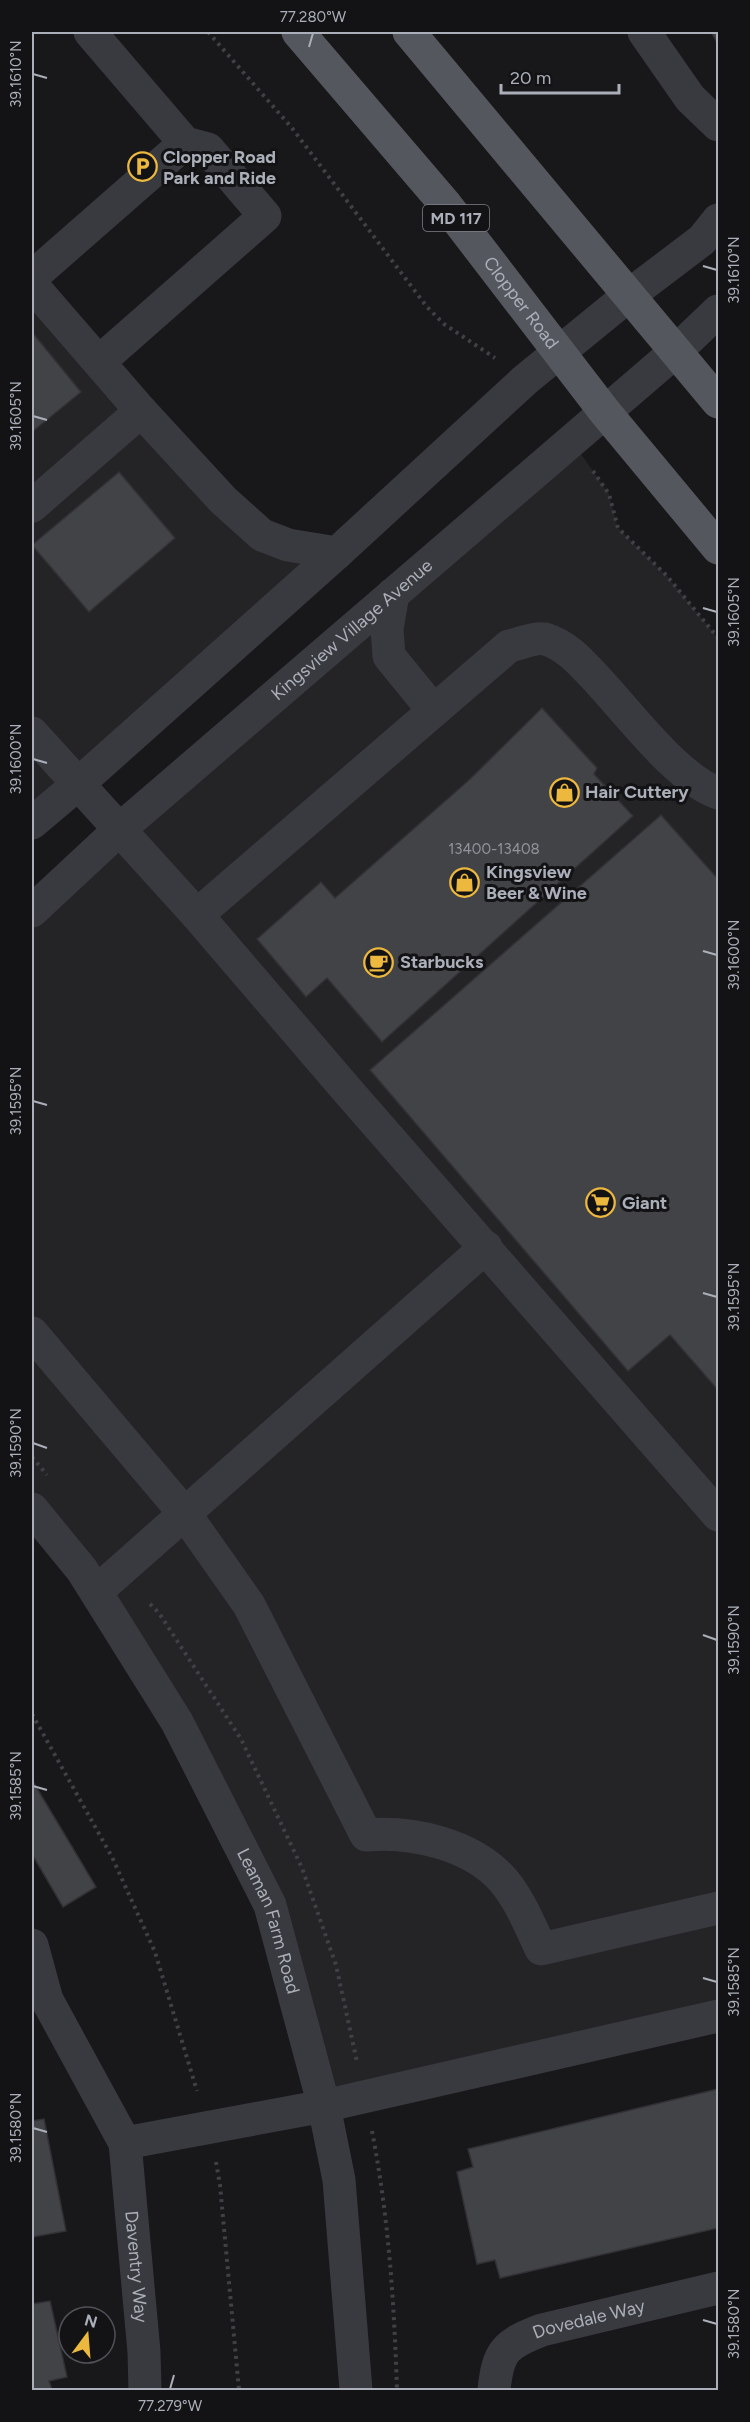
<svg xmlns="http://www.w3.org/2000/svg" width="750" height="2422" viewBox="0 0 750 2422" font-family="Figtree,sans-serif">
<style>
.built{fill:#242427}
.building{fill:#424347;stroke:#323236;stroke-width:1.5}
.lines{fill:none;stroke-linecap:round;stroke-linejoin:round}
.path{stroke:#3f4146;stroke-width:4;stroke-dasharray:3 4.5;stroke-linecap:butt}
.minor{stroke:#393a3f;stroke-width:33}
.major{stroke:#55575e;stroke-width:33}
.ticks{fill:none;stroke:#abafb9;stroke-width:2}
.labels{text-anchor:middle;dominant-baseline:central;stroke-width:6;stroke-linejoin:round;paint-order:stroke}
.number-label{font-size:15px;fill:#91949c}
.shield{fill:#131315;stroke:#7d8088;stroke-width:1.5}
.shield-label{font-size:16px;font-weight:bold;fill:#abafb9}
.poi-label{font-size:18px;font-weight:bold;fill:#abafb9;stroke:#131315;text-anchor:start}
.street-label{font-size:18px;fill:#abafb9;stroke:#131315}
.neatline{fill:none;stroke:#abafb9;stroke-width:2}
.ticks-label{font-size:15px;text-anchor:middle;fill:#abafb9}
</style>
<rect width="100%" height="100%" fill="#18181a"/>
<path class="built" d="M32,285L223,500L337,553L32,823Z
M572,441L609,494L618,528L667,576L718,638V2016L324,2106L270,1905L32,1509V911Z"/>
<path class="building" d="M711,32H718V44Z
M32,332L81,392L32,432Z
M119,472L175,538L89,612L32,545Z
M542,708L597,768L594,774L633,816L382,1042L327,978L306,997L257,939L321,882L335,898L469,780Z
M661,815L718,879V1390L670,1335L628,1371L370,1070Z
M32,1780L96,1887L63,1907L32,1854Z
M718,2089V2228L500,2278L495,2260L477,2264L457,2172L473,2167L468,2149Z
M44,2119L66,2231L32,2237V2121Z
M50,2301L67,2377L49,2381L52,2390H32V2304Z"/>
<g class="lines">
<path class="path" d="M208,32L292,128L427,307L444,324L495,358
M593,471L609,494L618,528L667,576L718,638
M32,1457L47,1475
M150,1604L159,1613L241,1739L302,1868L336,1965L357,2062
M32,1714L112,1857L155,1952L197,2091
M372,2131C389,2220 394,2301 397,2390
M216,2162L220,2185L239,2390"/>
<g class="minor">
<path d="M90,32L185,143L208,149L265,216L99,362"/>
<path d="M644,32L690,98L718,125"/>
<path d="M32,277L185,143"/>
<path d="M32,285L141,411L223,500L262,535L288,545L337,553"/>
<path d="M32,506L141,411"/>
<path d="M393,594L387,629L389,656L433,710"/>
<path d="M32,733L197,915L347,1090L718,1515"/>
<path d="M32,823L77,785L337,553L525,380L628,296L702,240L718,220"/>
<path id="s1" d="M32,911L120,829L675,352L718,311"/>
<path d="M197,915L509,646C519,644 535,637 545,639C565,645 579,660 592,674C626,709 675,778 718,793"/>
<path d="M32,1333L185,1514L249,1605L366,1835C412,1831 471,1844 503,1880C520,1900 530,1926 541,1949L718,1908"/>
<path id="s2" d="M32,1509L82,1570L177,1722L270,1905L324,2106L339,2180L356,2390"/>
<path d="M96,1592L486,1247"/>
<path id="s3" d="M32,1945L47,2000L125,2143L144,2352L145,2390"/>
<path d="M125,2143L324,2106L718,2016"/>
<path id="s4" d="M494,2390C498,2351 505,2344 542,2330L718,2288"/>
</g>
<g class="major">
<path id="s5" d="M298,32L446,205L605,412L718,548"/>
<path d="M409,32L718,402"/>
</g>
</g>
<path class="ticks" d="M309,47L313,33M33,74L47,78M703,266L717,270M33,416L47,420M703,608L717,612M33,759L47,763M703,951L717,955M33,1101L47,1105M703,1293L717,1297M33,1443L47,1448M703,1635L717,1640M33,1786L47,1790M703,1978L717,1982M33,2128L47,2132M703,2320L717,2324M170,2389L174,2375"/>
<defs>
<symbol id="parking-ring" viewBox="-11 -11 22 22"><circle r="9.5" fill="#131315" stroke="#ecb83e" stroke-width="1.5"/><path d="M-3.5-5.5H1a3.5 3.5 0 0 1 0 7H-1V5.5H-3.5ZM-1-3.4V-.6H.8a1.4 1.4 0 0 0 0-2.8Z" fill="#ecb83e"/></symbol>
<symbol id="shop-ring" viewBox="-11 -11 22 22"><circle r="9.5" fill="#131315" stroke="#ecb83e" stroke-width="1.5"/><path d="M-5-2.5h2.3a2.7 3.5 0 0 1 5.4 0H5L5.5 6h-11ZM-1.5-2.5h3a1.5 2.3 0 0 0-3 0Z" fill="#ecb83e"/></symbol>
<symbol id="cafe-ring" viewBox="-11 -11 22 22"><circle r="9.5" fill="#131315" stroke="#ecb83e" stroke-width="1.5"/><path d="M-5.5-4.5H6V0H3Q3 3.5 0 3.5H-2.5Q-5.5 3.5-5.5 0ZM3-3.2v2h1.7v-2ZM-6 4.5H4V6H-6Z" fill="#ecb83e"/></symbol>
<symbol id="supermarket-ring" viewBox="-11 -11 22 22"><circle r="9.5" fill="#131315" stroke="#ecb83e" stroke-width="1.5"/><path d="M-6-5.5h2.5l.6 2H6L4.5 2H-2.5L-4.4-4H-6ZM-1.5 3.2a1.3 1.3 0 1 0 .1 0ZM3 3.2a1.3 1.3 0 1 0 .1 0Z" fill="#ecb83e"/></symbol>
</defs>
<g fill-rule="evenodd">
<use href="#parking-ring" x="126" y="150" width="33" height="33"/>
<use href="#shop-ring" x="548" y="776" width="33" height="33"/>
<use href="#shop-ring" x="448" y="866" width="33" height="33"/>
<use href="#cafe-ring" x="362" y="946" width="33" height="33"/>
<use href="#supermarket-ring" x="584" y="1186" width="33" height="33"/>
</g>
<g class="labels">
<g class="number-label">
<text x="494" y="849">13400-13408</text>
</g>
<rect class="shield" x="423" y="205" width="66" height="26" rx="4.5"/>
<g class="shield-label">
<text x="456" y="218">MD 117</text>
</g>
<g class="poi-label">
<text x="163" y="157">Clopper Road<tspan x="163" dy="21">Park and Ride</tspan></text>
<text x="585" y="792">Hair Cuttery</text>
<text x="486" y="872">Kingsview<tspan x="486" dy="21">Beer &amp; Wine</tspan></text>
<text x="400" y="962">Starbucks</text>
<text x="622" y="1203">Giant</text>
</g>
<g class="street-label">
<text stroke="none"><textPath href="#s5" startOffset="351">Clopper Road</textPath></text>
<text stroke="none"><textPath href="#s1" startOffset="426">Kingsview Village Avenue</textPath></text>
<text stroke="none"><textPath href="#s2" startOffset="478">Leaman Farm Road</textPath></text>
<text stroke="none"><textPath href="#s3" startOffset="344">Daventry Way</textPath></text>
<text stroke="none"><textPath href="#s4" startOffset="132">Dovedale Way</textPath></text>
</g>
</g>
<rect width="750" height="2422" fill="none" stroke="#131315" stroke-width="66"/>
<g transform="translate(87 2335) rotate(16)"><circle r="28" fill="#131315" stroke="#505157" stroke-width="1.5"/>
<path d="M0-4.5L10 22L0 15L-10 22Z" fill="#ecb83e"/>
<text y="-9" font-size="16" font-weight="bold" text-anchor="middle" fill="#abafb9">N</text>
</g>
<path d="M501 84v9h118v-9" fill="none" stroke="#abafb9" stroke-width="3"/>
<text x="510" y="84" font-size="18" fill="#abafb9" stroke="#131315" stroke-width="4.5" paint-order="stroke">20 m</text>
<rect x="33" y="33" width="684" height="2356" class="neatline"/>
<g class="ticks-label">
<text x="313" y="22">77.280°W</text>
<text transform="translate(16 74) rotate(-90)" y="5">39.1610°N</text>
<text transform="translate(734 270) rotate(-90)" y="5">39.1610°N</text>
<text transform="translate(16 416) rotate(-90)" y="5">39.1605°N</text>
<text transform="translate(734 612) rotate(-90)" y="5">39.1605°N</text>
<text transform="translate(16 759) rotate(-90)" y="5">39.1600°N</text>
<text transform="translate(734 955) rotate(-90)" y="5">39.1600°N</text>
<text transform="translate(16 1101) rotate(-90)" y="5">39.1595°N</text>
<text transform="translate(734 1297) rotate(-90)" y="5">39.1595°N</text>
<text transform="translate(16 1443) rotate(-90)" y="5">39.1590°N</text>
<text transform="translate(734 1640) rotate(-90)" y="5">39.1590°N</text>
<text transform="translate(16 1786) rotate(-90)" y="5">39.1585°N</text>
<text transform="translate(734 1982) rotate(-90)" y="5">39.1585°N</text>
<text transform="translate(16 2128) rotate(-90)" y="5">39.1580°N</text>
<text transform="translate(734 2324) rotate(-90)" y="5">39.1580°N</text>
<text x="170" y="2411">77.279°W</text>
</g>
</svg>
